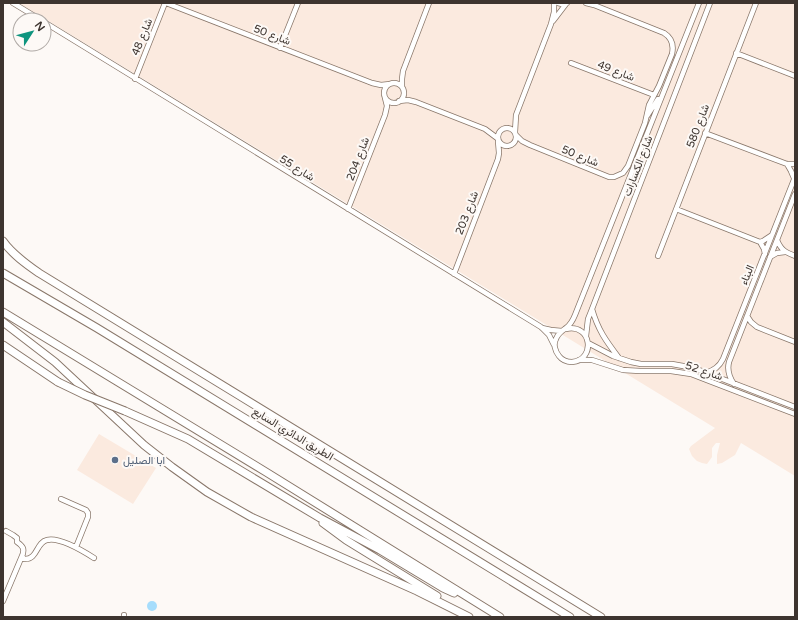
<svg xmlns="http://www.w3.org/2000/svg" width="798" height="620" viewBox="0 0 798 620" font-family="'Varela Round',Vazirmatn,sans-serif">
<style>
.built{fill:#fbeadf}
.water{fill:#a6ddfc}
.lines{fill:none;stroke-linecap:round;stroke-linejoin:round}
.minor-casing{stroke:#89776a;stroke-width:6}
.highway-casing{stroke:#89776a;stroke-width:9}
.minor{stroke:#fff;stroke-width:4.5}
.highway{stroke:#fff;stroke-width:7}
.highway-bridge-casing{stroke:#89776a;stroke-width:9;stroke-linecap:butt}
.highway-bridge{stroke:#fff;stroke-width:7}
.service-dot{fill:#5c6f8a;stroke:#fdf9f6;stroke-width:1.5}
.labels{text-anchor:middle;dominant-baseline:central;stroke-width:4;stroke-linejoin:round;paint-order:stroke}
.street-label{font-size:11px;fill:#3d342f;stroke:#fdf9f6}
.service-label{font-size:11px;fill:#4e5e75;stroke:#fdf9f6;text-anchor:start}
</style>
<rect width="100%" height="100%" fill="#fdf9f6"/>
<path class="built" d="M19,3H795V476L741,443L735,455L722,463L717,464V455L720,443H716L712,448V457L707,464L702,463L697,461L692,456L689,449L691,446L715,428Z
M99,434L156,468L133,504L77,470Z"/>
<path class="water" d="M147 606a5 5 0 1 1 10 0a5 5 0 1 1-10 0Z"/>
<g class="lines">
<defs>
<path id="minor" d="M13,3L41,20
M166,3L372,83L381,85L390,84
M558,3L562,4L567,3
M553,21L566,4
M44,22L541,327L549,335L554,345
M280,48L298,3
M736,53L795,76
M571,63L654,95
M135,79L165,3
M384 93a10 10 0 1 1 20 0a10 10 0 1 1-20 0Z
M402,87V79L403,71L429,3
M399,101L408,100L416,102L485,129L497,138
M647,116L658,99
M498 137a9 9 0 1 1 18 0a9 9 0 1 1-18 0Z
M515,132L516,115L551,24L554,12V3
M705,133L787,164H795
M516,135L522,141L530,145L609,177H614L623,173L628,166L645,123L649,105L659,86L672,54C674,45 672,38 664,33L594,5L586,3
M787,164L791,171L794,178
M348,209L385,115L387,106L385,98
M676,209L760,242L764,249L765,254
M777,240C781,250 785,252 795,256
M760,242L763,241L772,235
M658,256L756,3
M770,257L777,253L785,252
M454,274L498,159L499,153L498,141
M592,309C598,330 606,341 619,358
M747,316L751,322L757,327L795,342
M542,328L551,330L562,331
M566,329C592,323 596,360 572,362C567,362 562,360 559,356C555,351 553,344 556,339C558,333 562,331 566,328C570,325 573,320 575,315L699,3
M586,336L588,319L592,309L710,3
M588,343L613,356L631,362L641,364H672L694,368L795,407
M579,360H592L623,370L640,371H671L691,374L795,414
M706,373C714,370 719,367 723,359L795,177
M734,384C729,377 727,370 729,362L795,194
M61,499L86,510L88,513V517L76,547
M6,531L13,535L17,538V542C23,546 25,549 22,556L24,559C38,560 36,542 47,540C59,537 83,551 94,558
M3,601L22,556
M124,615V617"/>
<path id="highway" d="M3,241C12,254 26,264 39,273L601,617
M3,273L97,328L570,617
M3,312L266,472L500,617
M3,322L55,362L144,445L172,467L207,492L251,517L417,591L469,617
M3,345L58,382
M125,411L188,439L320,518L380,550L443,588L454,593
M323,523L346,540L437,596"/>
</defs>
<use href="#minor" class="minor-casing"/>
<use href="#highway" class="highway-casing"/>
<use href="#minor" class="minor"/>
<use href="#highway" class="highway"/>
<defs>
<path id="highway-bridge" d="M58,382L85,395L125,411"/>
</defs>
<use href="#highway-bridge" class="highway-bridge-casing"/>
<use href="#highway-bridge" class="highway-bridge"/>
</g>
<circle class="service-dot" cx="115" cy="460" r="4"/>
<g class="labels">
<g class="street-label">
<text transform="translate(272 35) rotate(21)">شارع 50</text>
<text transform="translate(142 37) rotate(-68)">شارع 48</text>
<text transform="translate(616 71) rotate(21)">شارع 49</text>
<text transform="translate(698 126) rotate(-69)">شارع 580</text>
<text transform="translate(580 156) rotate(22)">شارع 50</text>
<text transform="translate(358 159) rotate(-69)">شارع 204</text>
<text transform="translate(638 166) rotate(-69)">شارع الكسارات</text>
<text transform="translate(297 168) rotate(32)">شارع 55</text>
<text transform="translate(467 213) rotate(-69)">شارع 203</text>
<text transform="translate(747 275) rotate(-68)">البناء</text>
<text transform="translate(704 371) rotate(18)">شارع 52</text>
<text transform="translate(293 434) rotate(31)">الطريق الدائري السابع</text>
</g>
<g class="service-label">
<text x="123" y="460">ابا الصليل</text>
</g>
</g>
<rect width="798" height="620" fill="none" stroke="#3d342f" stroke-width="8"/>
<g transform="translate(32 32) rotate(54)"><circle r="19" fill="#fdf9f6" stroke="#b0aaa6"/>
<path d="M0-3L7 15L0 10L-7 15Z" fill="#0e947e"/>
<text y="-6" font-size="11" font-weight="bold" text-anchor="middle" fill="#3d342f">N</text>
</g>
</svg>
